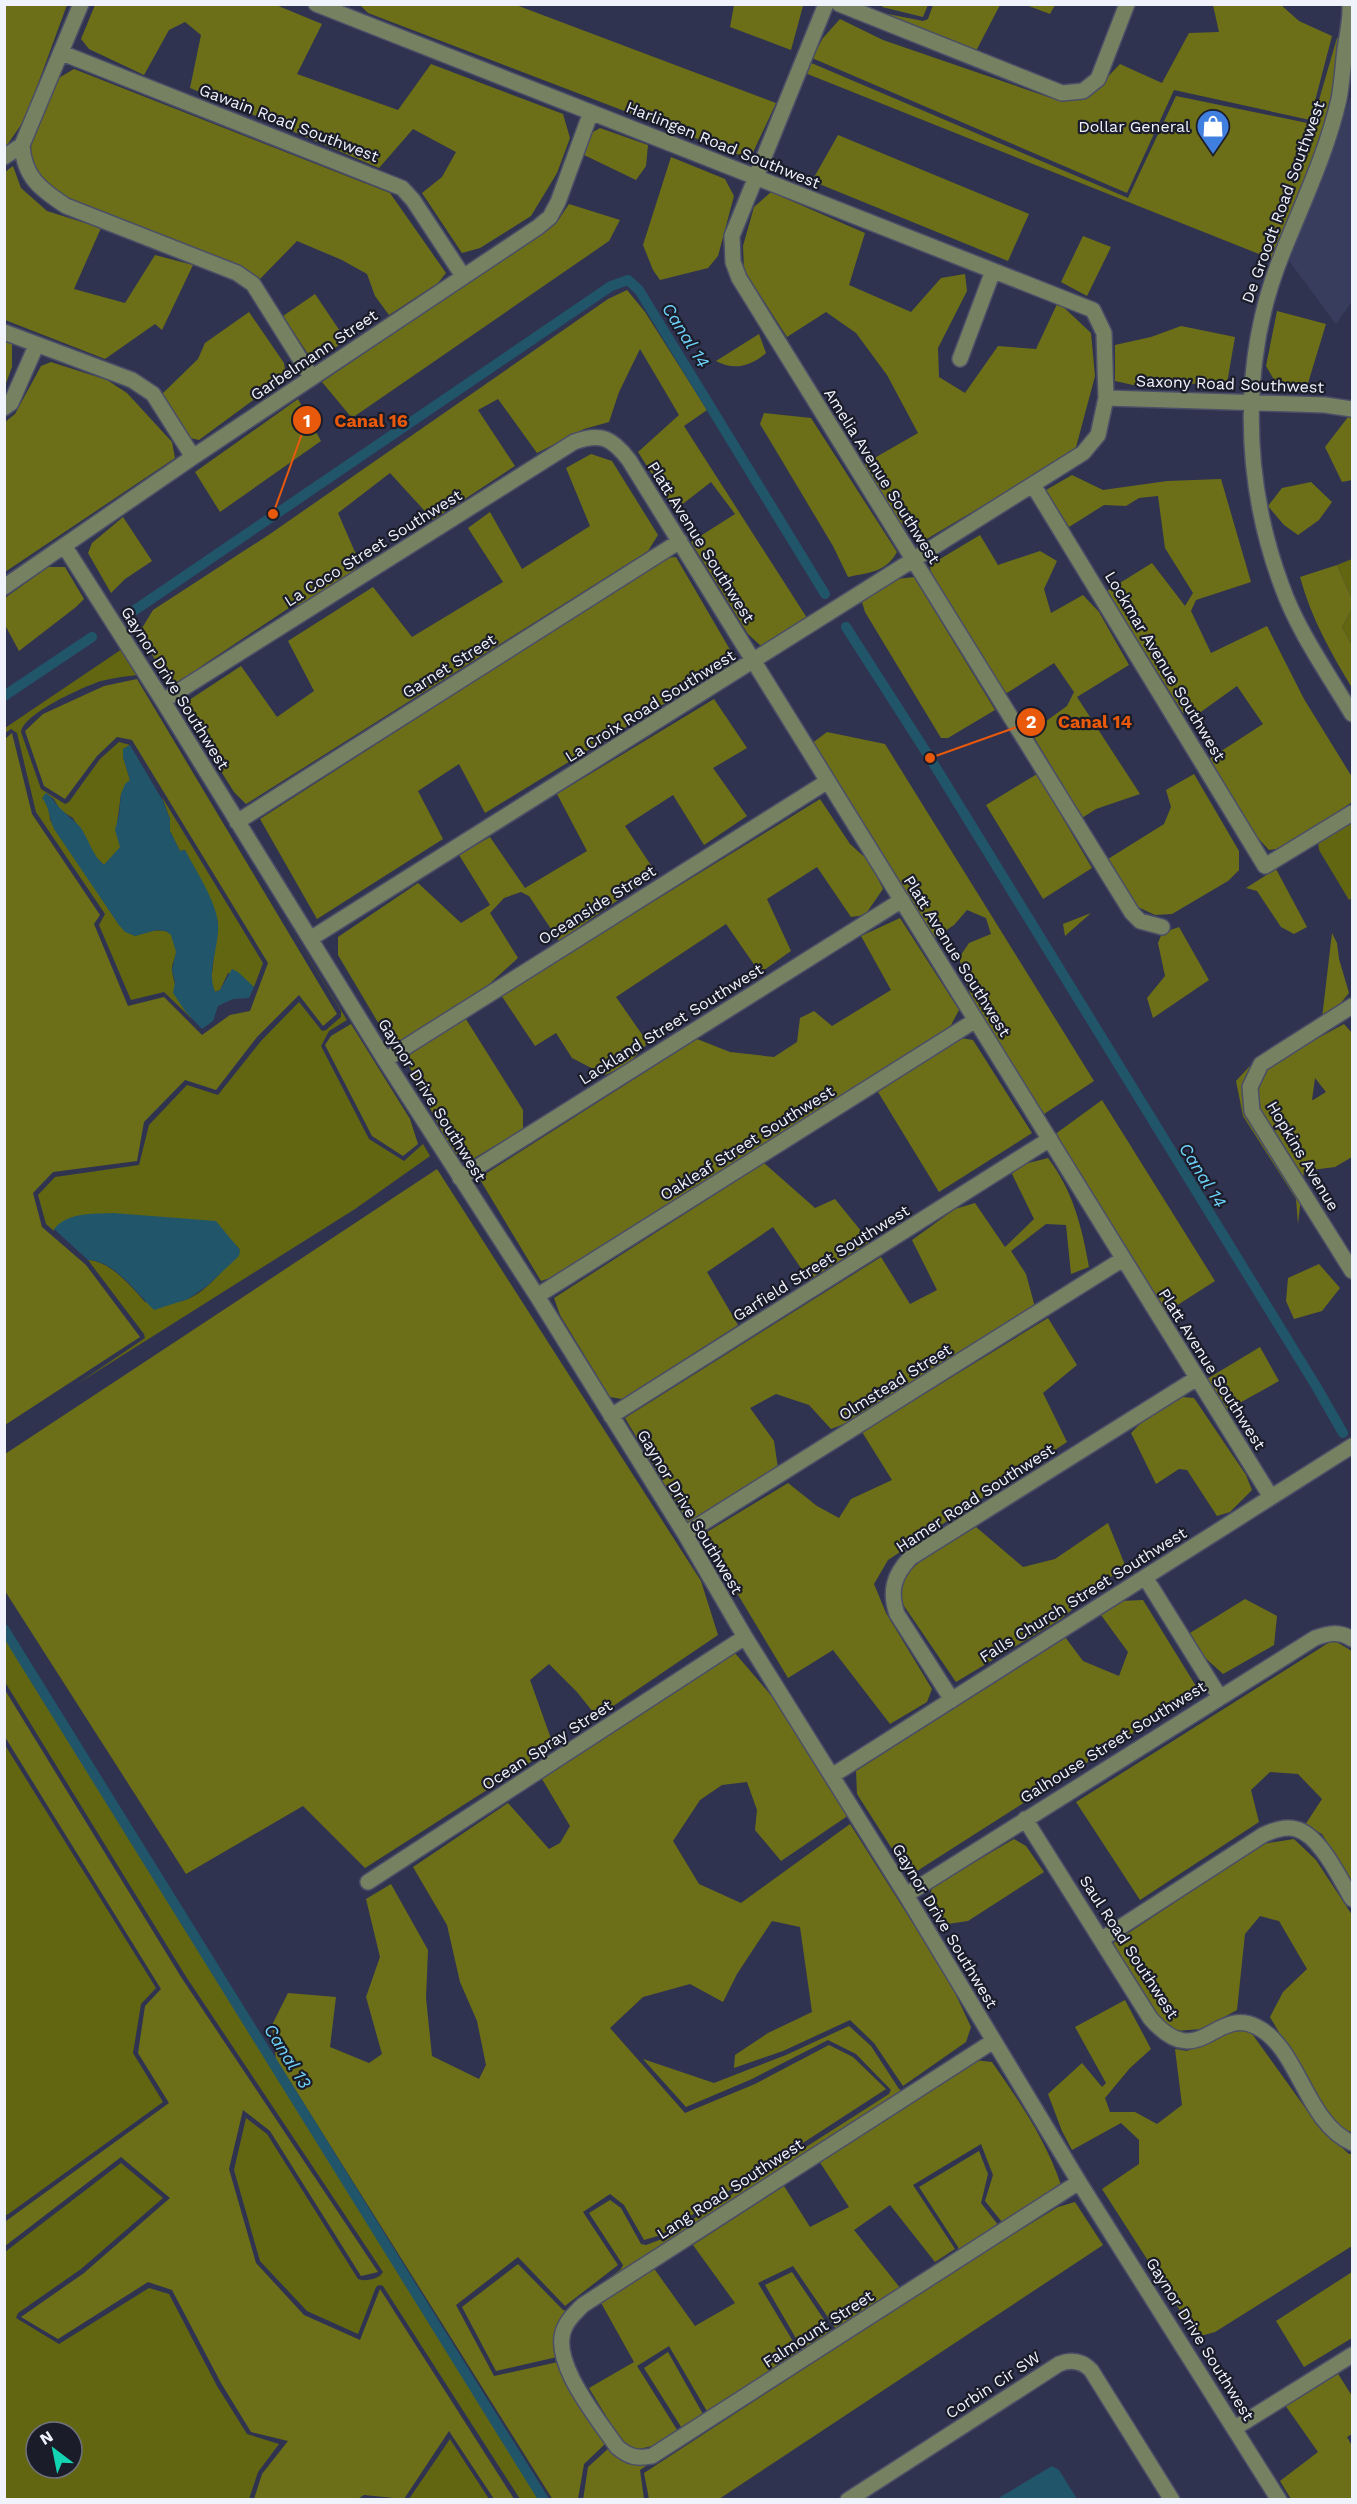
<svg xmlns="http://www.w3.org/2000/svg" width="1357" height="2504" viewBox="0 0 1357 2504" font-family="'Work Sans',sans-serif">
<style>
.built{fill:#383c5d}
.green{fill:#636611;fill-rule:evenodd}
.forest{fill:#6c6f17;fill-rule:evenodd}
.water{fill:#215569}
.lines{fill:none;stroke-linecap:round;stroke-linejoin:round}
.canal{stroke:#215569;stroke-width:10}
.minor-casing{stroke:#4b4e67;stroke-width:18}
.minor{stroke:#768161;stroke-width:15}
.labels{text-anchor:middle;dominant-baseline:central;stroke-width:4.5;stroke-linejoin:round;paint-order:stroke}
.street-label{font-size:16px;fill:#f0f2fc;stroke:#1b1c29}
.poi-label{font-size:16px;fill:#f0f2fc;stroke:#1b1c29;text-anchor:end}
.water-label{font-size:18px;font-style:italic;fill:#6dd1f8;stroke:#1b1c29}
.leader{fill:none;stroke:#e8590c;stroke-width:2}
.callout-dot{fill:#e8590c;stroke:#1b1c29;stroke-width:2}
.mark-label{font-size:18px;text-anchor:middle;font-weight:bold;fill:#fff}
.callout-label{font-size:18px;text-anchor:middle;font-weight:bold;fill:#e8590c;stroke:#1b1c29;stroke-width:4.5;stroke-linejoin:round;paint-order:stroke}
</style>
<rect width="100%" height="100%" fill="#30334f"/>
<path class="built" d="M1350,97L1352,98V301L1336,324L1289,261L1335,145Z"/>
<path class="green" d="M1352,559V599L1337,565Z
M1352,609V645L1342,627Z
M122,649L138,675C126,676 113,678 101,681C83,687 24,713 21,732L41,789L65,804L69,802L100,759L119,742L130,745L123,749V757L130,780L121,794L117,824L121,847L104,865L95,856L73,818L60,810L54,799L47,794C45,803 50,810 50,820L119,925L135,936C152,929 180,924 176,953C175,959 171,965 172,971C175,989 182,1004 192,1019L164,992L131,1000L99,925L105,914L36,812L17,733L11,729L5,733V728Z
M162,797L263,963L254,987L228,973L220,990L215,992L211,982L218,922L190,860L185,850L180,851L170,831V819Z
M1352,819V898L1349,900L1319,850L1318,840Z
M275,902L347,1020L329,1031L321,1046L369,1139L404,1161L423,1144L430,1156L355,1209L77,1384L145,1338L144,1334L88,1260C110,1261 131,1286 145,1302C158,1302 175,1305 188,1299C209,1290 225,1267 240,1250L236,1245L54,1229V1231L46,1224L38,1195L55,1177L139,1165L149,1125L187,1085L218,1095L261,1041L299,1002L322,1031L326,1030L341,1017V1011Z
M5,1638L468,2370L547,2499H520L383,2286L379,2285L376,2287L358,2334L307,2311L260,2261L234,2170L246,2118L267,2134L358,2279C365,2282 380,2279 383,2272L185,1975L5,1682Z
M5,1745L156,1988L141,2004L133,2053L163,2102L7,2215L4,2212Z
M121,2163L163,2198L81,2269L18,2313L16,2318L59,2344L149,2288L169,2294L217,2386L247,2434L279,2444L258,2472L249,2499H5V2252ZM36,2432H72V2468H36Z
M450,2439L489,2499H409Z"/>
<path class="forest" d="M799,4L803,6L791,50L730,27L734,5Z
M884,4H928V5L923,17L882,7Z
M5,5H67L25,119L5,148Z
M95,5H276L322,24L297,74L398,110L431,64L563,114L570,138L557,173L531,216L480,248L462,253L422,193L442,177L456,152L413,129L379,168L190,88L201,35L185,22L169,30L144,75L89,49L81,39Z
M360,5H516L776,103L750,159L368,13Z
M933,5H1000L976,51L868,10L923,21L928,19Z
M1026,5H1055L1050,14Z
M1213,5H1281L1299,21L1332,36L1310,120L1174,90L1127,193L812,58L823,38L840,19L883,40L1051,98L1077,100L1099,86L1120,64L1162,83L1189,33L1219,32Z
M1337,38H1341L1333,97L1306,183L1274,260L805,73L809,62L1128,198L1176,96L1312,124Z
M74,69L390,193L446,273L438,283L389,315L375,296L367,274L342,260L297,241L260,279L241,268L64,198L47,186L31,163V143L57,79Z
M600,128L648,145L646,166L636,180L582,154L593,132Z
M838,135L1029,214L1008,261L812,181Z
M671,157L725,179L734,196L718,256L708,268L660,280L653,270L643,245Z
M13,166L21,188L47,211L101,228L74,289L125,303L155,255L193,265L162,330L155,324L105,359L5,320V172Z
M771,192L865,233L849,285L911,312L941,278L965,274L967,291L938,348L939,377L965,393L998,346L1036,349L1058,302L1091,333L1095,376L1075,451L925,540L896,520L864,464L918,433L887,375L856,333L826,312L787,337L744,270L743,246L754,207Z
M569,204L620,220L609,241L352,418L322,382L557,222Z
M1083,236L1111,247L1087,296L1061,282Z
M627,290L645,312L707,410L684,426L807,618L761,646L748,634L691,542L735,514L711,482L675,510L638,452L679,415L640,349L619,392L609,422L584,429L537,453L498,399L478,410L515,466L433,520L390,473L338,513L358,559L353,576L316,599L289,608L203,665C195,676 182,682 169,683L139,633L153,610L270,534L608,299Z
M315,294L346,340L314,363L283,316Z
M1277,311L1326,324L1305,393L1280,390L1266,366Z
M249,312L284,363L286,376L199,440L190,438L162,394L198,359L205,343Z
M1181,326L1235,337L1227,383L1133,385L1115,381V345L1151,337Z
M759,334L766,353C751,366 734,371 716,361Z
M5,340L12,343V367L5,386Z
M51,362L107,380L127,393L172,442L175,458L5,572V422L15,414L41,366Z
M298,399L321,441L220,512L195,472Z
M764,413L811,418L897,552C885,573 870,572 848,577L833,546L760,424Z
M1348,417L1352,419V480L1342,482L1325,447Z
M591,454L612,461L658,535L648,551L246,804L234,792L180,706L241,666L277,717L314,691L288,641L373,587L412,637L503,582L468,528L490,512L522,569L590,526L566,468Z
M1072,475L1103,490L1167,481L1221,479L1251,582L1196,600L1191,611L1211,653L1267,626L1304,699L1352,777V802L1284,848L1269,850L1257,837L1209,759L1263,724L1237,686L1198,714L1183,713L1107,591L1152,563L1185,606L1193,593L1165,548L1158,496L1139,498L1126,506L1104,505L1069,527L1046,490Z
M1311,482L1332,502L1319,520L1298,535L1284,525L1268,506L1282,488Z
M123,517L152,561L125,579L111,593L88,553L92,543Z
M980,535L998,565L1040,551L1057,561L1044,589L1051,613L1083,595L1099,612L1129,665L1077,697L1140,794L1096,809L1082,818L1031,732L1067,706L1074,692L1054,663L1007,693L1000,687L931,576L930,565Z
M676,557L736,660L485,813L459,764L418,791L443,839L317,919L260,819L666,558Z
M1337,565L1352,599V609L1342,627L1352,645V688C1331,653 1311,618 1300,577Z
M48,567H65L84,599L76,607L19,651L5,625V598Z
M914,577L995,710L948,738H941L865,612L862,602L897,579Z
M137,679L337,1014L323,1026L299,995L257,1037L216,1090L185,1080L144,1122L137,1161L53,1172L33,1193L42,1227L86,1265L140,1337L5,1425V739L12,733L32,814L100,915L94,924L128,1006L164,997L202,1035L230,1015L250,1011L268,963L132,740L117,737L97,756L65,799L44,786L25,731L43,714L104,686Z
M714,699L747,748L713,768L747,816L704,845L673,795L625,826L652,867L641,884L559,941L529,896L521,892L504,898L490,913L518,958L486,987L400,1043L389,1041L338,955V937L418,883L461,923L490,905L459,855L490,837L525,888L587,851L557,794Z
M827,732L885,744L1094,1081L1044,1114L973,1003L959,958L969,943L991,934L986,918L967,910L954,925L934,938L811,744Z
M1037,774L1092,868L1043,899L986,805Z
M1194,774L1239,851V870L1228,881L1172,914L1155,915L1138,907L1108,859L1164,824L1171,807L1166,790Z
M820,799L850,844L870,862L883,889L865,915L851,917L817,867L767,899L791,951L760,973L726,924L616,997L648,1043L627,1065L605,1075L572,1058L556,1033L535,1046L501,995Z
M1276,869L1307,927L1294,934L1281,927L1257,891L1246,888Z
M1091,913L1065,936L1063,924Z
M900,918L959,1010L950,1027L550,1278L541,1281L479,1178L697,1039L730,1052L774,1057L797,1042L800,1018L814,1011L832,1026L891,990L861,936Z
M1179,927L1209,980L1153,1018L1147,998L1165,976L1158,943L1162,933Z
M1332,933L1337,943L1339,959L1349,993L1335,1010L1322,1018L1320,1037L1344,1024L1352,1033V1157L1335,1167L1304,1171L1298,1224L1296,1199L1243,1116L1236,1081L1260,1055L1322,1018ZM1315,1078L1326,1092L1313,1100H1312Z
M464,1016L523,1110V1129L471,1160L452,1152L405,1058Z
M351,1024L410,1119L418,1144L403,1156L372,1136L325,1045L331,1036Z
M961,1038L973,1040L1032,1133L939,1192L878,1092Z
M1102,1100L1215,1281L1162,1315L1054,1135Z
M1048,1158C1073,1191 1082,1227 1089,1267L1071,1274L1066,1225L1046,1224L1011,1251L1026,1274L1035,1307L852,1421L831,1429L809,1405L776,1394L750,1408L774,1441L778,1468L694,1521L687,1522L625,1418L881,1257L910,1304L937,1290L912,1240L955,1209L975,1203L1005,1247L1034,1219L1012,1174L1021,1165Z
M764,1163L815,1208L835,1199L870,1242L809,1280L773,1227L707,1272L738,1325L622,1399L610,1397L560,1315L554,1298Z
M437,1169L701,1581L718,1635L597,1717L577,1692L549,1664L530,1680L554,1747L365,1868L303,1806L186,1874L5,1591V1454Z
M1319,1264L1340,1288L1322,1311L1294,1319L1286,1301L1288,1278Z
M1048,1318L1077,1365L1043,1393L1067,1442L888,1560L874,1584L886,1613L932,1689L927,1702L890,1724L833,1650L788,1678L702,1535L788,1483L817,1506L839,1518L851,1499L892,1480L862,1432Z
M1260,1347L1279,1381L1225,1411L1207,1379Z
M1182,1397L1194,1398L1246,1475L1252,1490L1230,1512L1217,1516L1187,1470L1179,1469L1156,1484L1131,1433L1142,1422Z
M1108,1523L1125,1565L1061,1619L956,1682L902,1603L900,1579L923,1559L976,1527L1023,1567L1055,1559Z
M1245,1599L1277,1616L1274,1645L1223,1674L1202,1655L1190,1633Z
M1143,1600L1199,1691L917,1871L903,1866L857,1794L856,1771L1065,1637L1083,1661L1119,1676L1128,1652L1101,1615L1120,1601Z
M1333,1640L1352,1651V1883L1322,1834L1305,1825L1322,1799L1298,1774L1270,1772L1251,1790L1259,1822L1140,1900L1076,1802Z
M734,1652L781,1707L849,1815L781,1861L755,1830L757,1810L747,1782L722,1785L700,1800L673,1841L699,1884L741,1903L850,1824L950,1982L971,2027L966,2042L903,2086L874,2043L850,2020L783,2051L734,2068L735,2055L768,2033L812,2012L800,1927L772,1921L737,1974L723,2002L690,1984L643,1997L610,2028L685,2113L755,2084L829,2045L853,2057L886,2089L661,2235L644,2240L624,2205L610,2194L583,2212L618,2265L565,2306L518,2257L456,2305L494,2376L558,2362L605,2444L584,2464L578,2499L553,2500L276,2059L272,2025L288,1993L336,1997L330,2047L369,2063L382,2054L366,1997L380,1957L366,1899L391,1884L428,1950L426,1998L432,2056L479,2079L486,2065L477,2021L460,1982L447,1925L413,1867L508,1803L549,1849L560,1843L570,1826L542,1779Z
M5,1690L181,1977L378,2272L361,2276L270,2131L243,2110L229,2169L256,2263L304,2315L360,2340L380,2289L514,2499H494L449,2431L404,2499L364,2495L356,2500L254,2499L262,2474L288,2441L251,2432L221,2383L172,2290L148,2282L58,2339L21,2317L84,2273L170,2198L121,2157L5,2246V2220L6,2221L169,2103L138,2053L145,2006L161,1989L5,1737Z
M1014,1839L1026,1846L1044,1872L968,1921L941,1925L929,1903L932,1887Z
M1294,1839L1316,1860L1352,1915V2132L1347,2131L1329,2118L1270,2017L1283,1992L1307,1969L1279,1921L1260,1916L1245,1934L1237,2010L1202,2029L1175,2031L1158,2022L1112,1944L1263,1844Z
M1125,2000L1151,2049L1130,2068L1105,2098L1110,2112H1135L1157,2124L1182,2105L1175,2049L1187,2051L1235,2030L1250,2031L1319,2127L1349,2154H1352V2246L1215,2332L1197,2337L1102,2189L1139,2164V2140L1121,2123L1072,2150L1062,2131L1048,2094L1082,2063L1102,2087L1106,2083L1075,2027Z
M849,2026L871,2046L899,2089L903,2091L586,2296L621,2269L623,2265L589,2213L610,2200L621,2208L641,2244L646,2245L662,2239L889,2094L891,2090L856,2054L828,2040L752,2079L686,2107L643,2059L714,2083L786,2055Z
M974,2060L992,2062C1019,2101 1046,2140 1061,2185L1002,2222L985,2201L993,2175L981,2144L913,2185L955,2249L935,2262L890,2205L854,2230L901,2289L836,2329L793,2266L758,2283L800,2353L708,2413L669,2346L637,2366L679,2433L661,2444L634,2450L620,2439L589,2388L634,2362L600,2301L653,2267L695,2326L735,2303L693,2245L784,2186L810,2227L849,2207L819,2161Z
M979,2151L988,2174L981,2203L999,2226L959,2253L958,2247L919,2187Z
M1075,2202L1103,2245L719,2499H649L644,2473L974,2258L1058,2207Z
M518,2264L563,2310L567,2311L575,2305L557,2357L496,2371L462,2307Z
M792,2272L833,2333L804,2352L765,2285Z
M1352,2272V2338L1304,2367L1276,2321Z
M668,2352L704,2416L683,2430L644,2368Z
M1337,2372L1352,2396V2434L1347,2437L1352,2446V2499H1291L1280,2481L1318,2452L1285,2405Z
M609,2448L652,2462L640,2470L644,2499L583,2500L588,2467Z"/>
<path class="water" d="M130,745L163,801L170,819V831L180,851L185,850C195,869 216,901 218,923C220,946 206,970 215,992L220,990L232,969L238,972L254,987L249,998L233,999L218,1006L213,1021L202,1029L185,1011L173,993L175,982L172,970L176,952L171,935L166,931L157,930L135,936L125,932L119,925L54,829C49,818 50,808 42,798L46,793C54,799 56,805 63,811C69,817 75,821 81,828C89,840 92,855 104,865L120,847L115,830L119,815L121,794L125,784L130,780L123,757V749Z
M113,1213L216,1221L240,1250L239,1256L207,1286L188,1299L154,1310C136,1293 115,1261 88,1260L54,1229C68,1212 92,1214 113,1213Z
M1052,2466L1059,2470L1077,2499H997Z"/>
<g class="lines">
<path class="canal" d="M135,610L611,286L628,280L639,290L825,594
M846,627L930,758L1316,1386L1343,1433
M4,696L92,637
M4,1629L544,2500"/>
<defs>
<path id="minor" d="M826,4L732,236L733,262L739,278L1132,913L1140,921L1162,927
M839,4L1062,93L1083,91L1098,79L1127,4
M1350,4C1351,19 1347,35 1345,49C1343,66 1342,83 1339,99C1327,152 1303,202 1283,252C1240,356 1242,478 1281,584C1297,630 1327,672 1352,714
M62,53L402,188L413,200L463,276
M22,145C24,177 40,189 66,206L237,273L253,284L312,378
M4,157L22,145L81,4
M4,332L132,380L153,394L193,457
M960,359L993,271
M1106,398L1325,405L1352,409
M4,408L11,403L36,346
M1033,485L1265,866L1352,813
M65,547L163,701L385,1060L537,1296L685,1534L745,1637L906,1895L1079,2182L1279,2500
M4,587L193,457L538,227L550,217L558,202L591,112
M163,701L574,442C601,432 612,438 629,460L1271,1497
M237,822L680,541
M310,939L1083,453L1098,435L1106,398L1104,333L1093,310L316,4
M1352,1006L1261,1064L1250,1087L1252,1111L1352,1271
M385,1060L828,781
M460,1178L902,900
M537,1296L976,1020
M611,1416L1050,1139
M685,1534L1123,1259
M1145,1577L1219,1696
M952,1700L897,1614C889,1591 894,1575 910,1558L1197,1378
M833,1775L1352,1446
M1025,1819L1150,2018C1199,2075 1215,2005 1257,2027C1299,2048 1305,2122 1352,2143
M368,1882L745,1637
M906,1895L1315,1638C1329,1633 1339,1631 1352,1639
M1102,1939L1263,1835C1274,1830 1285,1826 1296,1829C1320,1835 1340,1879 1352,1899
M992,2042L583,2305C576,2312 569,2318 565,2327C548,2360 599,2420 617,2447C629,2457 637,2459 652,2456L1079,2182
M1235,2428L1352,2355
M848,2500L1059,2364C1071,2359 1082,2361 1091,2370L1172,2500"/>
</defs>
<use href="#minor" class="minor-casing"/>
<use href="#minor" class="minor"/>
</g>
<defs>
<symbol id="shop-pin" viewBox="-11 -11 22 30"><path d="M0 17L-7.5 6A9.5 9.5 0 1 1 7.5 6Z" fill="#3f7fe0" stroke="#1b1c29"/><path d="M-5-2.5h2.3a2.7 3.5 0 0 1 5.4 0H5L5.5 6h-11ZM-1.5-2.5h3a1.5 2.3 0 0 0-3 0Z" fill="#fff"/></symbol>
</defs>
<g fill-rule="evenodd">
<use href="#shop-pin" x="1194" y="107" width="38" height="52"/>
</g>
<g class="labels">
<g class="street-label">
<text transform="translate(289 123) rotate(21)">Gawain Road Southwest</text>
<text transform="translate(723 145) rotate(22)">Harlingen Road Southwest</text>
<text transform="translate(1283 202) rotate(-70)">De Groodt Road Southwest</text>
<text transform="translate(314 355) rotate(-34)">Garbelmann Street</text>
<text transform="translate(1230 384) rotate(2)">Saxony Road Southwest</text>
<text transform="translate(882 476) rotate(58)">Amelia Avenue Southwest</text>
<text transform="translate(701 542) rotate(58)">Platt Avenue Southwest</text>
<text transform="translate(373 548) rotate(-32)">La Coco Street Southwest</text>
<text transform="translate(449 666) rotate(-32)">Garnet Street</text>
<text transform="translate(1165 666) rotate(59)">Lockmar Avenue Southwest</text>
<text transform="translate(175 688) rotate(58)">Gaynor Drive Southwest</text>
<text transform="translate(650 706) rotate(-32)">La Croix Road Southwest</text>
<text transform="translate(597 905) rotate(-32)">Oceanside Street</text>
<text transform="translate(957 956) rotate(58)">Platt Avenue Southwest</text>
<text transform="translate(671 1024) rotate(-32)">Lackland Street Southwest</text>
<text transform="translate(432 1100) rotate(58)">Gaynor Drive Southwest</text>
<text transform="translate(747 1143) rotate(-32)">Oakleaf Street Southwest</text>
<text transform="translate(1303 1156) rotate(59)">Hopkins Avenue</text>
<text transform="translate(821 1263) rotate(-32)">Garfield Street Southwest</text>
<text transform="translate(1212 1369) rotate(58)">Platt Avenue Southwest</text>
<text transform="translate(895 1382) rotate(-32)">Olmstead Street</text>
<text transform="translate(975 1498) rotate(-33)">Hamer Road Southwest</text>
<text transform="translate(690 1512) rotate(59)">Gaynor Drive Southwest</text>
<text transform="translate(1083 1595) rotate(-32)">Falls Church Street Southwest</text>
<text transform="translate(1113 1742) rotate(-32)">Galhouse Street Southwest</text>
<text transform="translate(547 1745) rotate(-33)">Ocean Spray Street</text>
<text transform="translate(945 1926) rotate(59)">Gaynor Drive Southwest</text>
<text transform="translate(1129 1947) rotate(57)">Saul Road Southwest</text>
<text transform="translate(730 2189) rotate(-33)">Lang Road Southwest</text>
<text transform="translate(818 2329) rotate(-33)">Falmount Street</text>
<text transform="translate(1200 2339) rotate(58)">Gaynor Drive Southwest</text>
<text transform="translate(993 2385) rotate(-33)">Corbin Cir SW</text>
</g>
<g class="poi-label">
<text x="1190" y="126">Dollar General</text>
</g>
<g class="water-label">
<text transform="translate(686 335) rotate(58)">Canal 14</text>
<text transform="translate(1203 1175) rotate(58)">Canal 14</text>
<text transform="translate(288 2056) rotate(58)">Canal 13</text>
</g>
</g>
<path class="leader" d="M273 514L307 420M930 758L1031 722"/>
<g class="callout-dot">
<circle cx="273" cy="514" r="6"/>
<circle cx="930" cy="758" r="6"/>
<circle cx="307" cy="420" r="15"/>
<circle cx="1031" cy="722" r="15"/>
</g>
<g class="mark-label">
<text x="307" y="427">1</text>
<text x="1031" y="728">2</text>
</g>
<g class="callout-label">
<text x="371" y="427">Canal 16</text>
<text x="1095" y="728">Canal 14</text>
</g>
<rect width="1357" height="2504" fill="none" stroke="#f0f2fc" stroke-width="12"/>
<g transform="translate(54 2450) rotate(328)"><circle r="28" fill="#1b1c29" stroke="#70727d" stroke-width="1.5"/>
<path d="M0-4.5L10 22L0 15L-10 22Z" fill="#14d5b3"/>
<text y="-9" font-size="16" font-weight="bold" text-anchor="middle" fill="#f0f2fc">N</text>
</g>
</svg>
